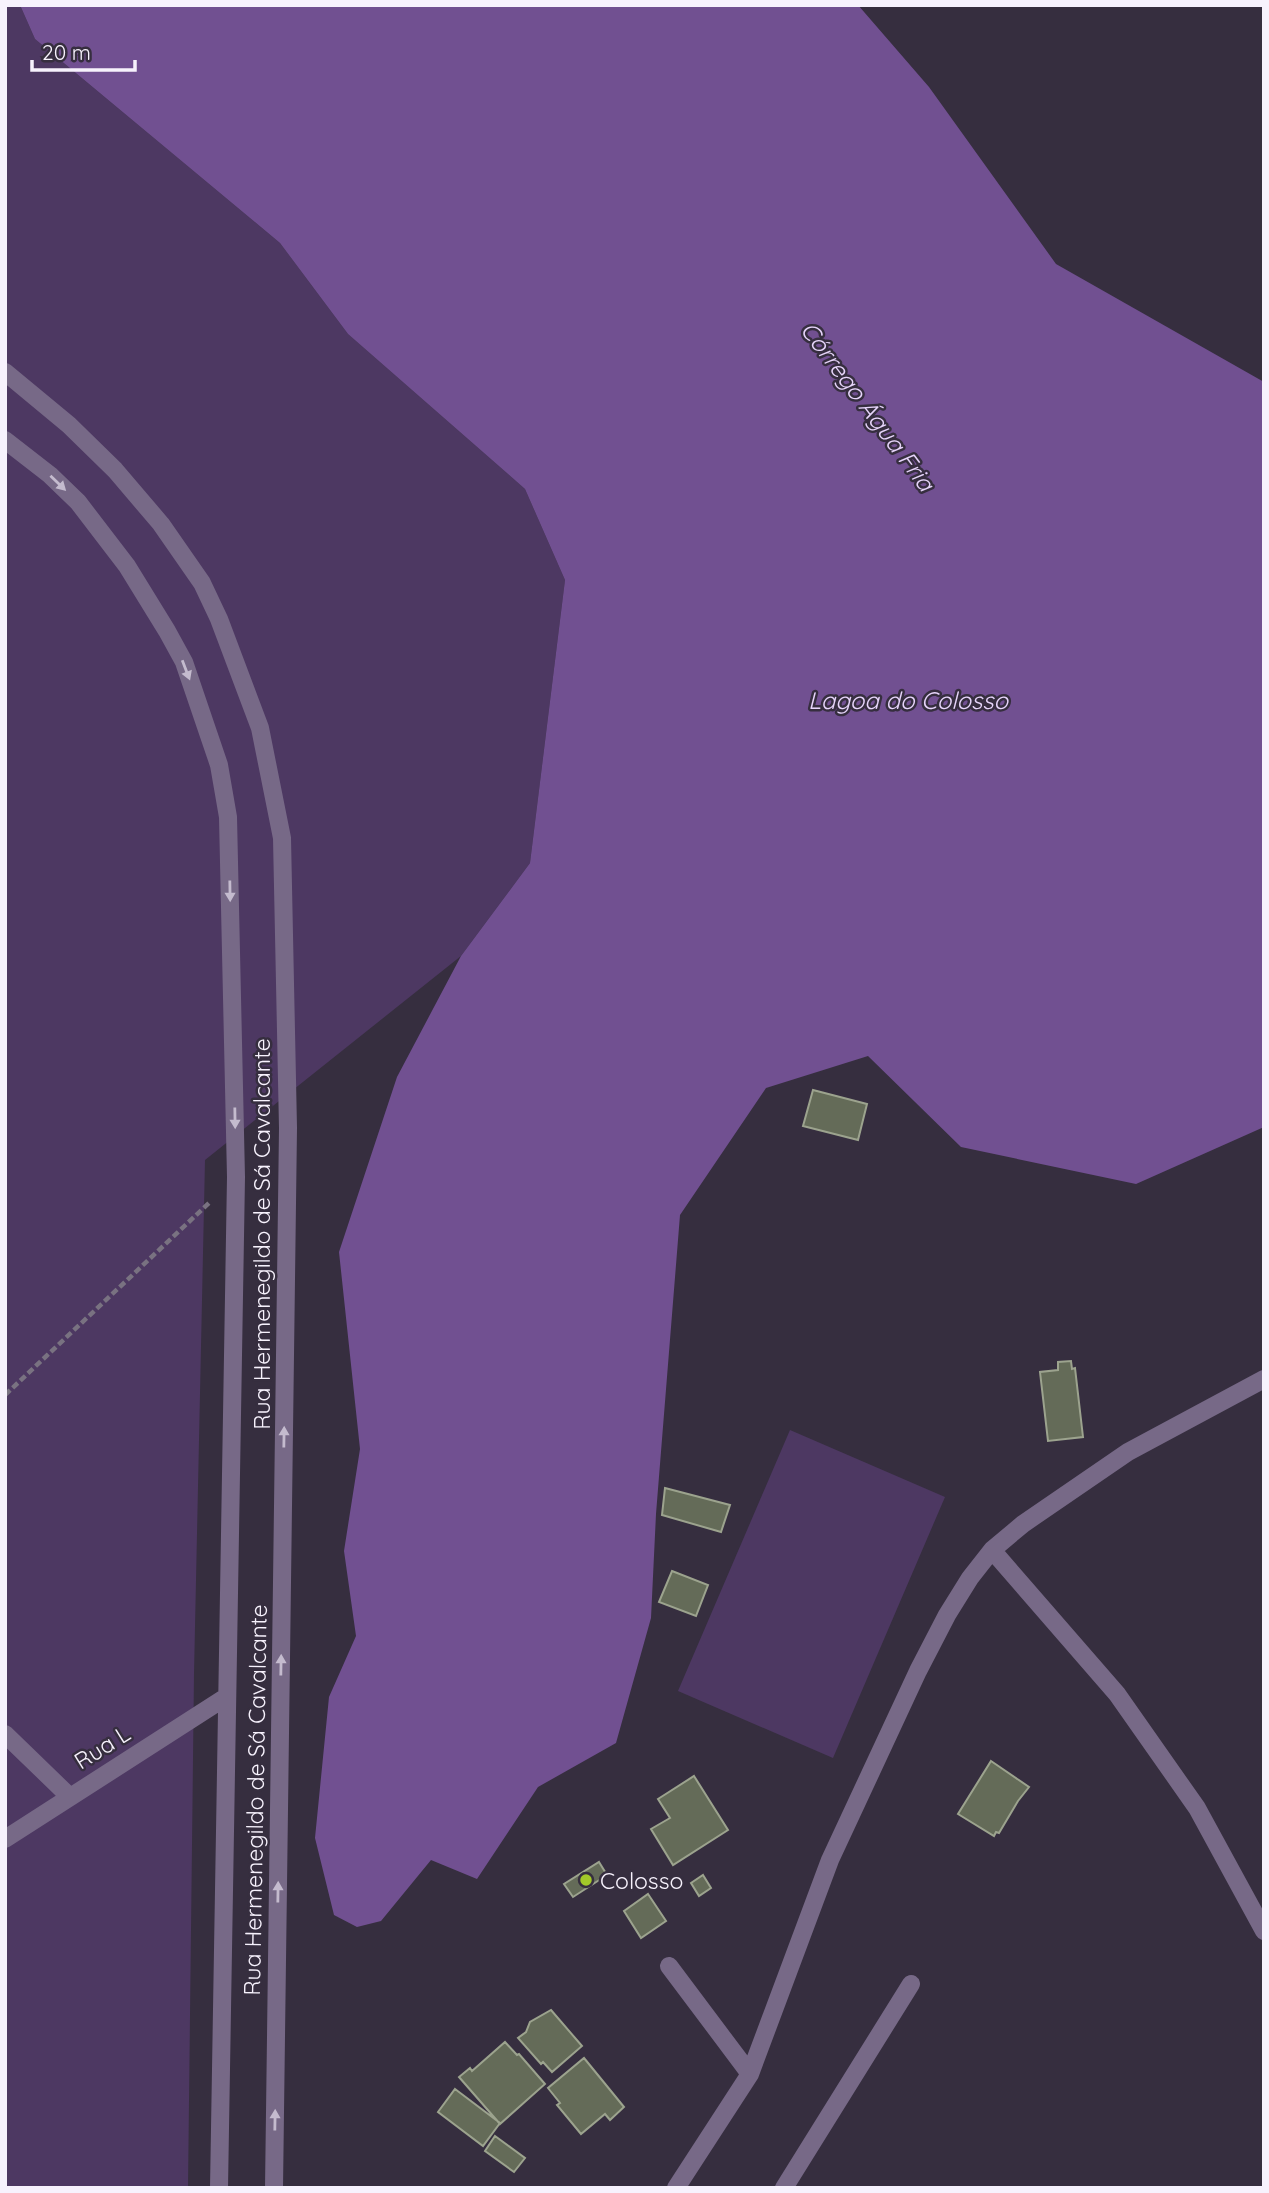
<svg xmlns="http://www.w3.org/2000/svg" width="1269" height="2193" viewBox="0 0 1269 2193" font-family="Quicksand,sans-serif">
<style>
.green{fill:#4d3862}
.water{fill:#715091}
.building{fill:#646b58;stroke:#9ca38e;stroke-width:2}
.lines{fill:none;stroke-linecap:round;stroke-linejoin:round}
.path{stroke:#797281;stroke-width:4.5;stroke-dasharray:7 3.5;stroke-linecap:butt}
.minor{stroke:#776987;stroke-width:18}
.oneway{fill:#c4bbce}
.poi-dot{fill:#a2c929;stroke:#362e3f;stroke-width:2.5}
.labels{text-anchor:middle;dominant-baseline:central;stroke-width:5;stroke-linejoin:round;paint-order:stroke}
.street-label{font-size:23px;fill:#f7f2fd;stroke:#362e3f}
.poi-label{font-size:23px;fill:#f7f2fd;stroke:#362e3f;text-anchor:start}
.water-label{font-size:24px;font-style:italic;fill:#e7d5fb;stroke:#362e3f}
</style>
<rect width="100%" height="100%" fill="#362e3f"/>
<path class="green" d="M5,5H20L35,39L280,243L348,334L525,489L565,580L530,863L461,956L205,1160L194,1674L188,2188H5Z
M790,1430L945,1497L833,1758L678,1691Z"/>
<path class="water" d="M20,5H858L929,87L1056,264L1264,382V1127L1136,1184L961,1147L868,1056L766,1088L680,1215L656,1514L651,1618L616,1743L538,1787L477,1879L431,1860L381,1921L357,1927L334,1915L315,1838L329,1697L356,1636L344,1551L360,1449L339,1252L397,1077L461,956L530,863L565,580L525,489L348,334L280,243L35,39Z"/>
<path class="building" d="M813,1090L867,1104L858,1140L803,1126Z
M1071,1361L1072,1369L1075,1368L1083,1437L1048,1441L1040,1372L1058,1370V1362Z
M665,1488L730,1505L721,1532L662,1515Z
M672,1571L708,1585L696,1616L659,1602Z
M991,1761L1029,1787L1018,1801L999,1833L996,1832L994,1836L958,1814Z
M694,1776L728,1830L673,1865L651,1829L670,1818L658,1799Z
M599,1862L607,1875L573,1897L564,1884Z
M703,1875L711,1888L699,1896L691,1883Z
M648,1894L666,1921L641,1938L624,1911Z
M551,2010L582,2046L552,2072L543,2062L541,2064L518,2038L526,2032L530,2022Z
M505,2042L517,2055L519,2054L545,2084L500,2124L459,2077L470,2068L472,2071Z
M584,2058L624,2107L610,2120L605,2114L581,2134L557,2105L560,2103L548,2088Z
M455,2089L500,2123L483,2146L438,2112Z
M495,2136L525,2158L514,2172L485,2151Z"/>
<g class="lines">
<path class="path" d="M5,1395L210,1202"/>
<path class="minor" d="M5,372L69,425L115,470L161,524L202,583L219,619L260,728L282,838L288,1128L274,2188
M5,440L50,475L78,502L127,566L167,631L184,662L219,765L228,817L236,1177L219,2188
M992,1550L1117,1694L1197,1808L1264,1931
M5,1734L69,1796
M5,1839L226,1697
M669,1966L750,2074
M676,2188L750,2074L830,1860L918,1671L947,1615L970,1578L992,1550L1023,1524L1128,1452L1264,1379
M784,2188L911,1984"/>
</g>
<defs><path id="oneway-solid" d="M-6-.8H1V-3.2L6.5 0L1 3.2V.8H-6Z" transform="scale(1.75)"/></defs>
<g class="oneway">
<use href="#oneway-solid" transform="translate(58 483) rotate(44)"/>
<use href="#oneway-solid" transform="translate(186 670) rotate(69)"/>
<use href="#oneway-solid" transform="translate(230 891) rotate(89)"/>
<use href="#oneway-solid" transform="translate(235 1118) rotate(89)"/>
<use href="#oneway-solid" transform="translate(284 1437) rotate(-89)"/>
<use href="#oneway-solid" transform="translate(281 1665) rotate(-89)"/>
<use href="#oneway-solid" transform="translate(278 1892) rotate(-89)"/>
<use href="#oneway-solid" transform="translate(275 2120) rotate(-89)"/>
</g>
<circle class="poi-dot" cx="586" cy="1880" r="7"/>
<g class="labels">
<g class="street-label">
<text transform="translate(261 1234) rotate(-90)">Rua Hermenegildo de Sá Cavalcante</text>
<text transform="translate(102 1747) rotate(-32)">Rua L</text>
<text transform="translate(255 1800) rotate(-89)">Rua Hermenegildo de Sá Cavalcante</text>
</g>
<g class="poi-label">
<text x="600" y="1880">Colosso</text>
</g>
<g class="water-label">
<text transform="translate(868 406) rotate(53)">Córrego Água Fria</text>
<text x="908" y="700">Lagoa do Colosso</text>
</g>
</g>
<rect width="1269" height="2193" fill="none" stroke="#f7f2fd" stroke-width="14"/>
<path d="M32 60v10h103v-10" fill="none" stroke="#f7f2fd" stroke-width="3.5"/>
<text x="42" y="60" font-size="21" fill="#f7f2fd" stroke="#362e3f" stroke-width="5" paint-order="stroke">20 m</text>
</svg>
